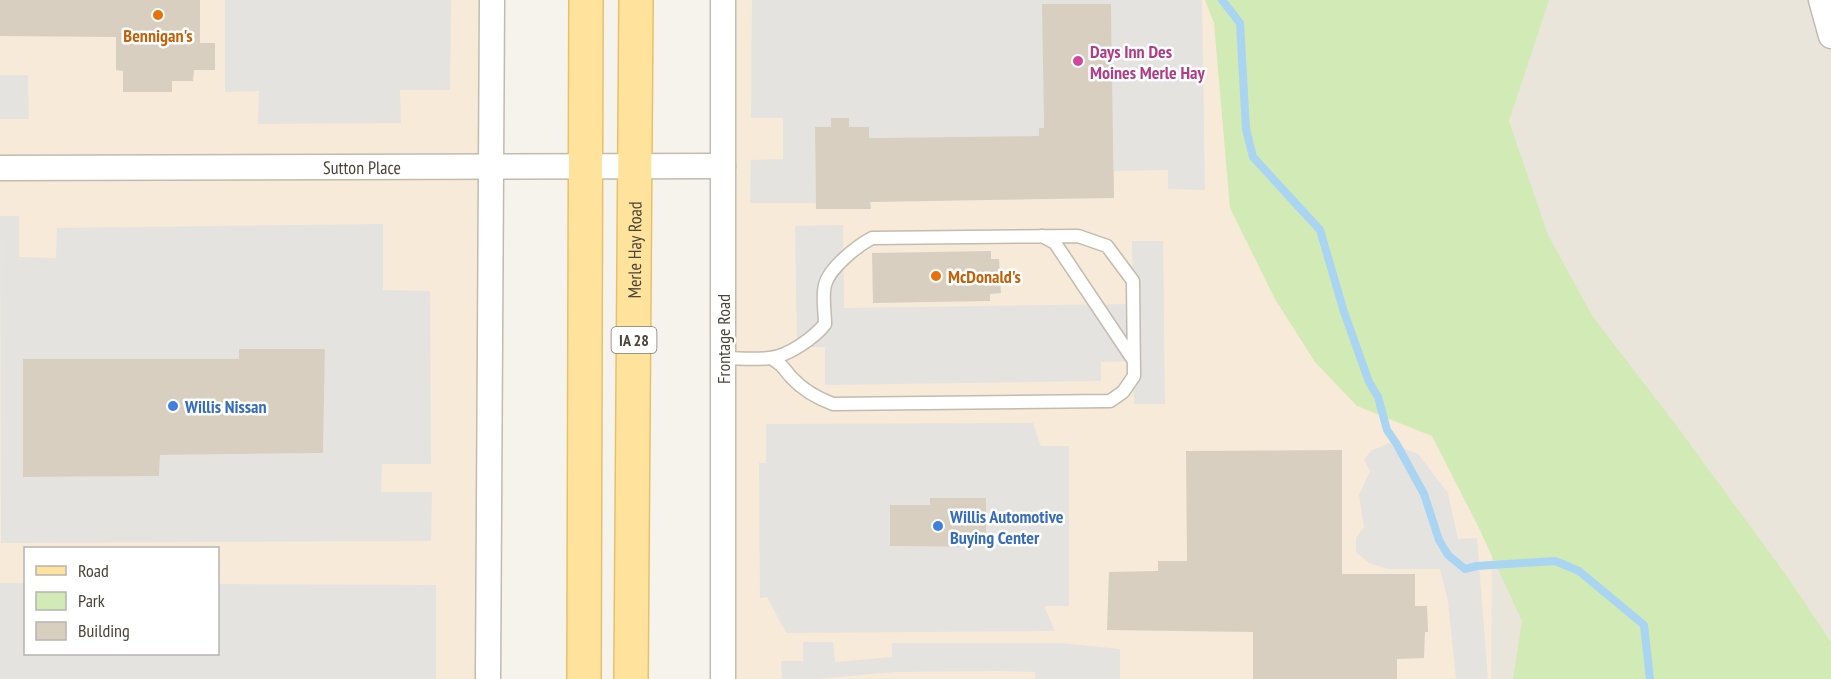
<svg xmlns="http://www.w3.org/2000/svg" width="1831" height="679" viewBox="0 0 1831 679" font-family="'PT Sans Narrow',sans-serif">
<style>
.residential{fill:#eae5da}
.commercial{fill:#f7ead8;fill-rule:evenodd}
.green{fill:#d2eab5}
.parking{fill:#e5e3e0;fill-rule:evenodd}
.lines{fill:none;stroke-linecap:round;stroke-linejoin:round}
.stream{stroke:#a9d4f2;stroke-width:8}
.building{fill:#d8cfc1}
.service-casing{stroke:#c2bbae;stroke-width:15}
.minor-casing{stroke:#c2bbae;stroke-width:27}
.primary-casing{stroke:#e6c16a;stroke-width:36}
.service{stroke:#fff;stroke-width:12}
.minor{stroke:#fff;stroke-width:24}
.primary{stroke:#ffe39c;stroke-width:33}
.food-dot{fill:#e8710a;stroke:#fff;stroke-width:2}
.hotel-dot{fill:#d1479c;stroke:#fff;stroke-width:2}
.shop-dot{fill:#3f7fe0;stroke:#fff;stroke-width:2}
.labels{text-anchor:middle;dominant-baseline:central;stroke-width:5;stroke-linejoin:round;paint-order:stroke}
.shield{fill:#fff;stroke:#817c74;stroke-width:1.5}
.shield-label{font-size:16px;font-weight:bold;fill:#4b4439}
.food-label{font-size:18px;font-weight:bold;fill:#c56008;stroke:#fff}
.hotel-label{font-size:18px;font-weight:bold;fill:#b23c85;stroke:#fff;text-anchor:start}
.street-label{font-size:18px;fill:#4b4439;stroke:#fff}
.shop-label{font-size:18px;font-weight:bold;fill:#366cbe;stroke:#fff;text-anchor:start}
</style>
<rect width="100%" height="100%" fill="#f6f3ec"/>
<path class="residential" d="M1493,0H1831V679H1491Z"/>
<path class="commercial" d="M0,0H492L488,679H0ZM26,548H218V654H26Z
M723,0H1493L1491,679H723Z"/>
<path class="green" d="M1205,0H1549L1509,121L1548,235L1593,317L1676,425L1789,579L1831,642V679H1513L1522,621L1479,528L1432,436L1357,406L1315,362L1275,299L1230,208L1214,23Z"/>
<path class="parking" d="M225,0H451L450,90H400L401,123L258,124L259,91L225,92Z
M752,0H1202L1205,190L1168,189V170L1114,171L1111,4H1043L1044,128L1039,129V136L869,138V127H849V118H831V127H815L816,203H750L751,160L783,159V118H751Z
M0,75H28L29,119H0Z
M0,216H19V257L56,258L57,228L383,224V290L430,291L431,464H382L381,492H432L431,541L1,543ZM325,350L323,453L160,455L159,476L23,477V359H239Z
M843,225L844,308L1133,304L1132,241H1163L1165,404H1134L1133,361L1101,362V381L825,385V347H797L795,226Z
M1033,423L1041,446H1069V606H1044L1055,631L786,633L767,597L760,598L759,463H766V424ZM931,498L986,499V547L891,546L930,505Z
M1390,443L1418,454L1448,493L1458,539L1477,538L1488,679H1456L1448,602L1440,569H1388L1369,563L1356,552V538L1364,527L1359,495L1370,471L1364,459L1372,450Z
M0,583H25L26,654H218V584L436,585V679H0Z
M803,642H833L835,662L892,657V643H1060L1120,649V679H1035V672L998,671L894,672L818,679H782L781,661H803Z"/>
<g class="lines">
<path class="stream" d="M1222,0L1240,23L1246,129L1253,157L1320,230L1344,312L1369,382L1378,397L1387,430L1396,443L1424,494L1439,540L1448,555L1465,569L1477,566L1555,561L1579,571L1644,625L1650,679"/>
</g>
<path class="building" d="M0,0H200V43H215V70H194L193,81H172V92H123V71L116,70V37L0,36Z
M1042,4H1111L1114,198L870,202L871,209H816L815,127H831V118H849V127H869V138L1039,136V128H1044Z
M991,251V259H999L1001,293L990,294V301L873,303L872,253Z
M239,349H325L323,453L160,455L159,476L23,477V359H239Z
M1342,450V574H1415V606H1427L1428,632H1425L1424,658L1397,659V679H1253V632L1107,630L1109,572L1158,571V561H1187L1186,451Z
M930,498H986V547L890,546V505H930Z"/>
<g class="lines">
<defs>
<path id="service" d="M1042,236L1055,243L1134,361
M723,358C738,358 755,360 770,358C788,356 814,338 825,324C825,312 822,297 825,285C829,268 857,246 872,238L1078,236L1107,246L1133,281L1134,376L1123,392L1110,401L833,404C817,398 803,390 792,378C783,368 784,366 771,358"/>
<g id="minor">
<path d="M1821,0L1831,36"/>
<path id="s1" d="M0,168L723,166"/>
<path d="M488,679L492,0"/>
<path d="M723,679V0"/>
</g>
<g id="primary">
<path d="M584,679L586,0"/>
<path id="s2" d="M631,679L636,0"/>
</g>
</defs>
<use href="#service" class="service-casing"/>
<use href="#minor" class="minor-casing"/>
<use href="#primary" class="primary-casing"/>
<use href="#service" class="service"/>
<use href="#minor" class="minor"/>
<use href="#primary" class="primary"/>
</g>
<g class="food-dot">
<circle cx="158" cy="15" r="6"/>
<circle cx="936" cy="276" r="6"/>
</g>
<circle class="hotel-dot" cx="1078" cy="61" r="6"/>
<g class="shop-dot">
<circle cx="173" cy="406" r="6"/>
<circle cx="938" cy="526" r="6"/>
</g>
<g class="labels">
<rect class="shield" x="611.5" y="327" width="45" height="26" rx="4.5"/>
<g class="shield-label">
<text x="634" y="340">IA 28</text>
</g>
<g class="food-label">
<text x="158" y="35">Bennigan's</text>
<text x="948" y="276" text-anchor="start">McDonald's</text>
</g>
<g class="hotel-label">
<text x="1090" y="51">Days Inn Des<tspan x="1090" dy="21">Moines Merle Hay</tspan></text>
</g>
<g class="street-label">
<text stroke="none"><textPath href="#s1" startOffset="362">Sutton Place</textPath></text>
<text stroke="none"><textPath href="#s2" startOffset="429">Merle Hay Road</textPath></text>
<text transform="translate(723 339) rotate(-90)">Frontage Road</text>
</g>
<g class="shop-label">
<text x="185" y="406">Willis Nissan</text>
<text x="950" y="516">Willis Automotive<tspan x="950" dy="21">Buying Center</tspan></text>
</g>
</g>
<rect x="24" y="547" width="195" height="108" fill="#ffffff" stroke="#b7b4b0" stroke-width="1.5"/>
<rect x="36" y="566" width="30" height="9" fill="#ffe39c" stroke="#b7b4b0" stroke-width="1.5"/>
<text x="78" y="577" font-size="18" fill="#4b4439">Road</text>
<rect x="36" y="592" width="30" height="18" fill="#d2eab5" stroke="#b7b4b0" stroke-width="1.5"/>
<text x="78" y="607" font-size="18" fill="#4b4439">Park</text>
<rect x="36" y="622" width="30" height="18" fill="#d8cfc1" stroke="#b7b4b0" stroke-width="1.5"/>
<text x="78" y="637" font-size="18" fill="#4b4439">Building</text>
</svg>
